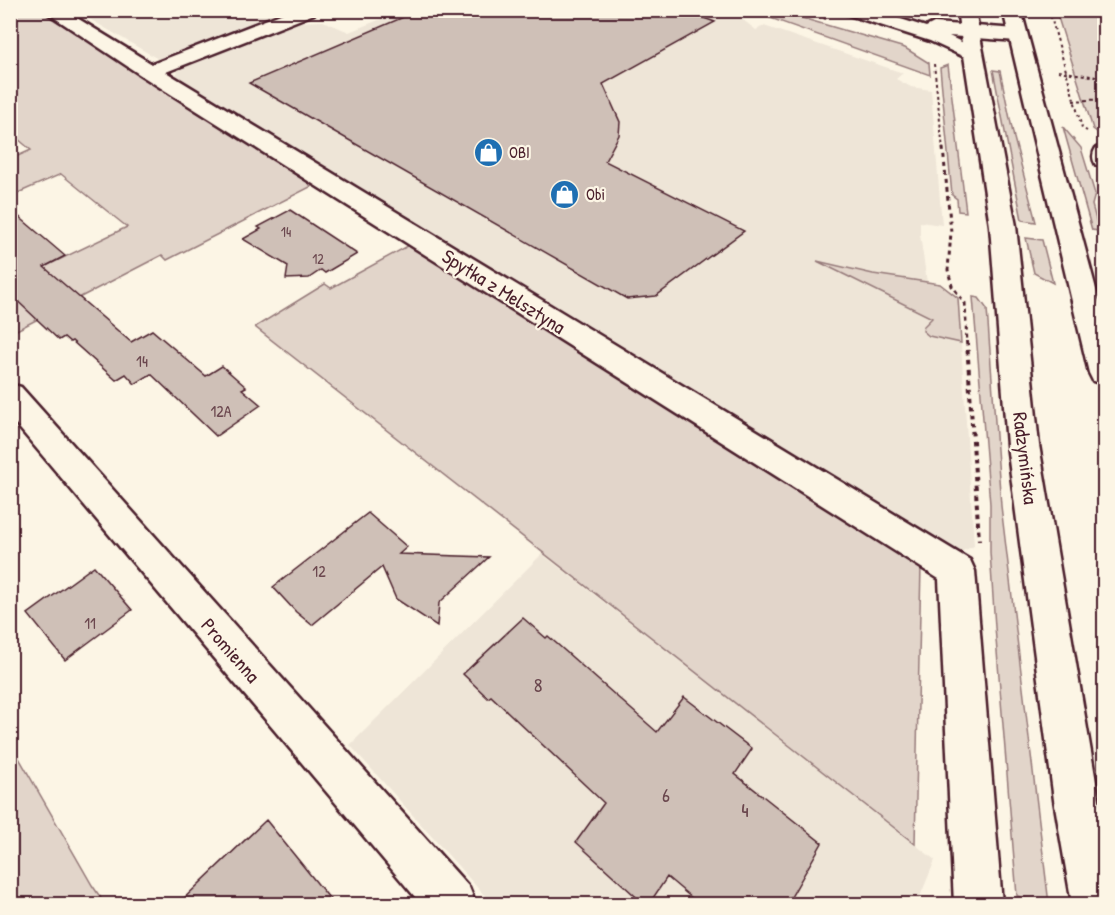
<svg xmlns="http://www.w3.org/2000/svg" width="1115" height="915" viewBox="0 0 1115 915" font-family="'Patrick Hand',sans-serif">
<style>
.built{fill:#eee5d7}
.green{fill:#e2d5ca;stroke:#967a7a;stroke-width:1.5}
.building{fill:#cfc0b7;stroke:#4a1f2b;stroke-width:1.5}
.lines{fill:none;stroke-linecap:round;stroke-linejoin:round}
.minor-casing{stroke:#4a1f2b;stroke-width:5}
.major-casing{stroke:#4a1f2b;stroke-width:5}
.path-far2{stroke:#4a1f2b;stroke-width:2;stroke-dasharray:3 3;stroke-linecap:butt}
.path-far1{stroke:#4a1f2b;stroke-width:3;stroke-dasharray:4 4;stroke-linecap:butt}
.path{stroke:#4a1f2b;stroke-width:4;stroke-dasharray:4.5 4.5;stroke-linecap:butt}
.minor{fill:#fcf5e5;fill-rule:evenodd}
.major{fill:#fcf5e5;fill-rule:evenodd}
.labels{text-anchor:middle;dominant-baseline:central;stroke-width:4.5;stroke-linejoin:round;paint-order:stroke}
.far-number-label{font-size:14px;fill:#6b474e}
.far-poi-label{font-size:16px;fill:#4a1f2b;stroke:#fcf5e5;text-anchor:start}
.number-label{font-size:16px;fill:#6b474e}
.street-label{font-size:20px;fill:#4a1f2b;stroke:#fcf5e5}
.near-number-label{font-size:20px;fill:#6b474e}
</style>
<rect width="100%" height="100%" fill="#fcf5e5"/>
<filter id="ink" filterUnits="userSpaceOnUse"><feTurbulence type="fractalNoise" baseFrequency=".0167" numOctaves="2"/><feDisplacementMap in="SourceGraphic" scale="12" xChannelSelector="R" yChannelSelector="G"/><feConvolveMatrix kernelMatrix="1 2 1 2 8 2 1 2 1" color-interpolation-filters="sRGB"/></filter>
<g filter="url(#ink)">
<path class="built" d="M354,10L725,11L738,16L756,30L764,26L903,73L896,79L911,87L931,90L942,225L920,222V235L927,282L940,284L958,298L974,546L954,555L621,346L176,75L181,66L299,22L323,21L349,32L386,17L366,16Z
M76,11H288L158,59Z
M542,554L935,860L917,904H492L350,745Z"/>
<path class="green" d="M11,11H40L318,183L167,260L162,255L11,333V283L127,227L61,174L11,196V159L31,150L11,133Z
M751,11H778L905,48L929,63L930,75Z
M1056,11H1104V137L1093,129Z
M948,65L966,212L958,211L957,199L952,195L940,68Z
M993,70L1000,71L1014,138L1036,222L1022,220Z
M1063,127L1081,148L1095,194L1092,205L1099,231L1092,230Z
M1026,238L1042,240L1053,283L1034,273Z
M415,242L921,565L915,844L255,327L325,284L331,288Z
M817,261L873,274L940,284L958,298L961,343L929,336L923,331L924,326L932,318Z
M973,297L979,298L987,309L1001,506L1049,904L1017,896L995,627L990,552V504Z
M11,744L92,885L105,904H11Z"/>
<path class="building" d="M420,10H681L715,22L603,84L620,122L619,135L605,161L744,231L656,296L627,299L249,83Z
M10,209L65,256L44,267L131,342L152,330L206,376L222,366L246,387L242,389L261,405L216,436L151,374L135,384L126,374L116,380L72,341L70,342L64,337L59,340L10,294Z
M290,210L357,254L325,273L321,270L309,278L286,279L288,266L243,239L261,229L258,227Z
M368,513L407,547L399,554L489,557L439,603L437,626L396,599L382,567L312,625L296,612L273,587Z
M94,566L132,610L65,660L28,614Z
M523,618L546,638L548,636L657,732L684,697L752,749L735,774L822,843L787,904H699L667,877L649,904H644L576,842L604,803L491,696L488,698L463,674Z
M266,820L334,904H178Z"/>
<g class="lines">
<defs>
<path id="minor" d="M43,10H64L152,64L291,10H316L314,14L166,72L970,560L975,571L1002,904H954L939,579L142,76Z
M844,10H872L926,27L934,23L1017,29L1024,31L1026,35L1024,39L1017,41L949,36L980,51L983,55L980,59L973,61L930,41L846,14Z
M1104,146V167L1096,165C1092,159 1092,154 1096,148Z
M10,384L21,387L469,887L476,904H421L10,417Z"/>
<path id="major" d="M957,10H975L1016,226L1039,445L1104,829V904H1072L1054,800L1007,445L990,226Z
M1003,10H1021L1104,319V384L1093,381L1089,373Z"/>
</defs>
<use href="#minor" class="minor-casing"/>
<use href="#major" class="major-casing"/>
<path class="path-far2" d="M801,10L826,19
M1049,10L1082,128L1087,131
M934,64L943,150
M1058,71L1104,78
M1073,101L1104,99"/>
<path class="path-far1" d="M943,148L951,232L948,270L952,286L965,303L967,343"/>
<path class="path" d="M967,341L979,541"/>
<use href="#minor" class="minor"/>
<use href="#major" class="major"/>
</g>
</g>
<defs>
<symbol id="shop-disc" viewBox="-11 -11 22 22"><circle r="9.5" fill="#1f6fb2" stroke="#fcf5e5"/><path d="M-5-2.5h2.3a2.7 3.5 0 0 1 5.4 0H5L5.5 6h-11ZM-1.5-2.5h3a1.5 2.3 0 0 0-3 0Z" fill="#fff"/></symbol>
</defs>
<g fill-rule="evenodd">
<use href="#shop-disc" x="472" y="136" width="33" height="33"/>
<use href="#shop-disc" x="548" y="178" width="33" height="33"/>
</g>
<g class="labels">
<g class="far-number-label">
<text x="286" y="231">14</text>
<text x="318" y="258">12</text>
</g>
<g class="far-poi-label">
<text x="509" y="152">OBI</text>
<text x="586" y="194">Obi</text>
</g>
<g class="number-label">
<text x="142" y="361">14</text>
<text x="221" y="411">12A</text>
<text x="319" y="571">12</text>
<text x="90" y="623">11</text>
</g>
<g class="street-label">
<text transform="translate(504 291) rotate(32)">Spytka z Melsztyna</text>
<text transform="translate(1026 458) rotate(83)">Radzymińska</text>
<text transform="translate(231 650) rotate(49)">Promienna</text>
</g>
<g class="near-number-label">
<text x="538" y="684">8</text>
<text x="666" y="794">6</text>
<text x="745" y="809">4</text>
</g>
</g>
<rect width="1115" height="915" fill="none" stroke="#fcf5e5" stroke-width="36"/>
<rect x="18" y="18" width="1079" height="879" fill="none" stroke="#4a1f2b" stroke-width="2" filter="url(#ink)"/>
</svg>
